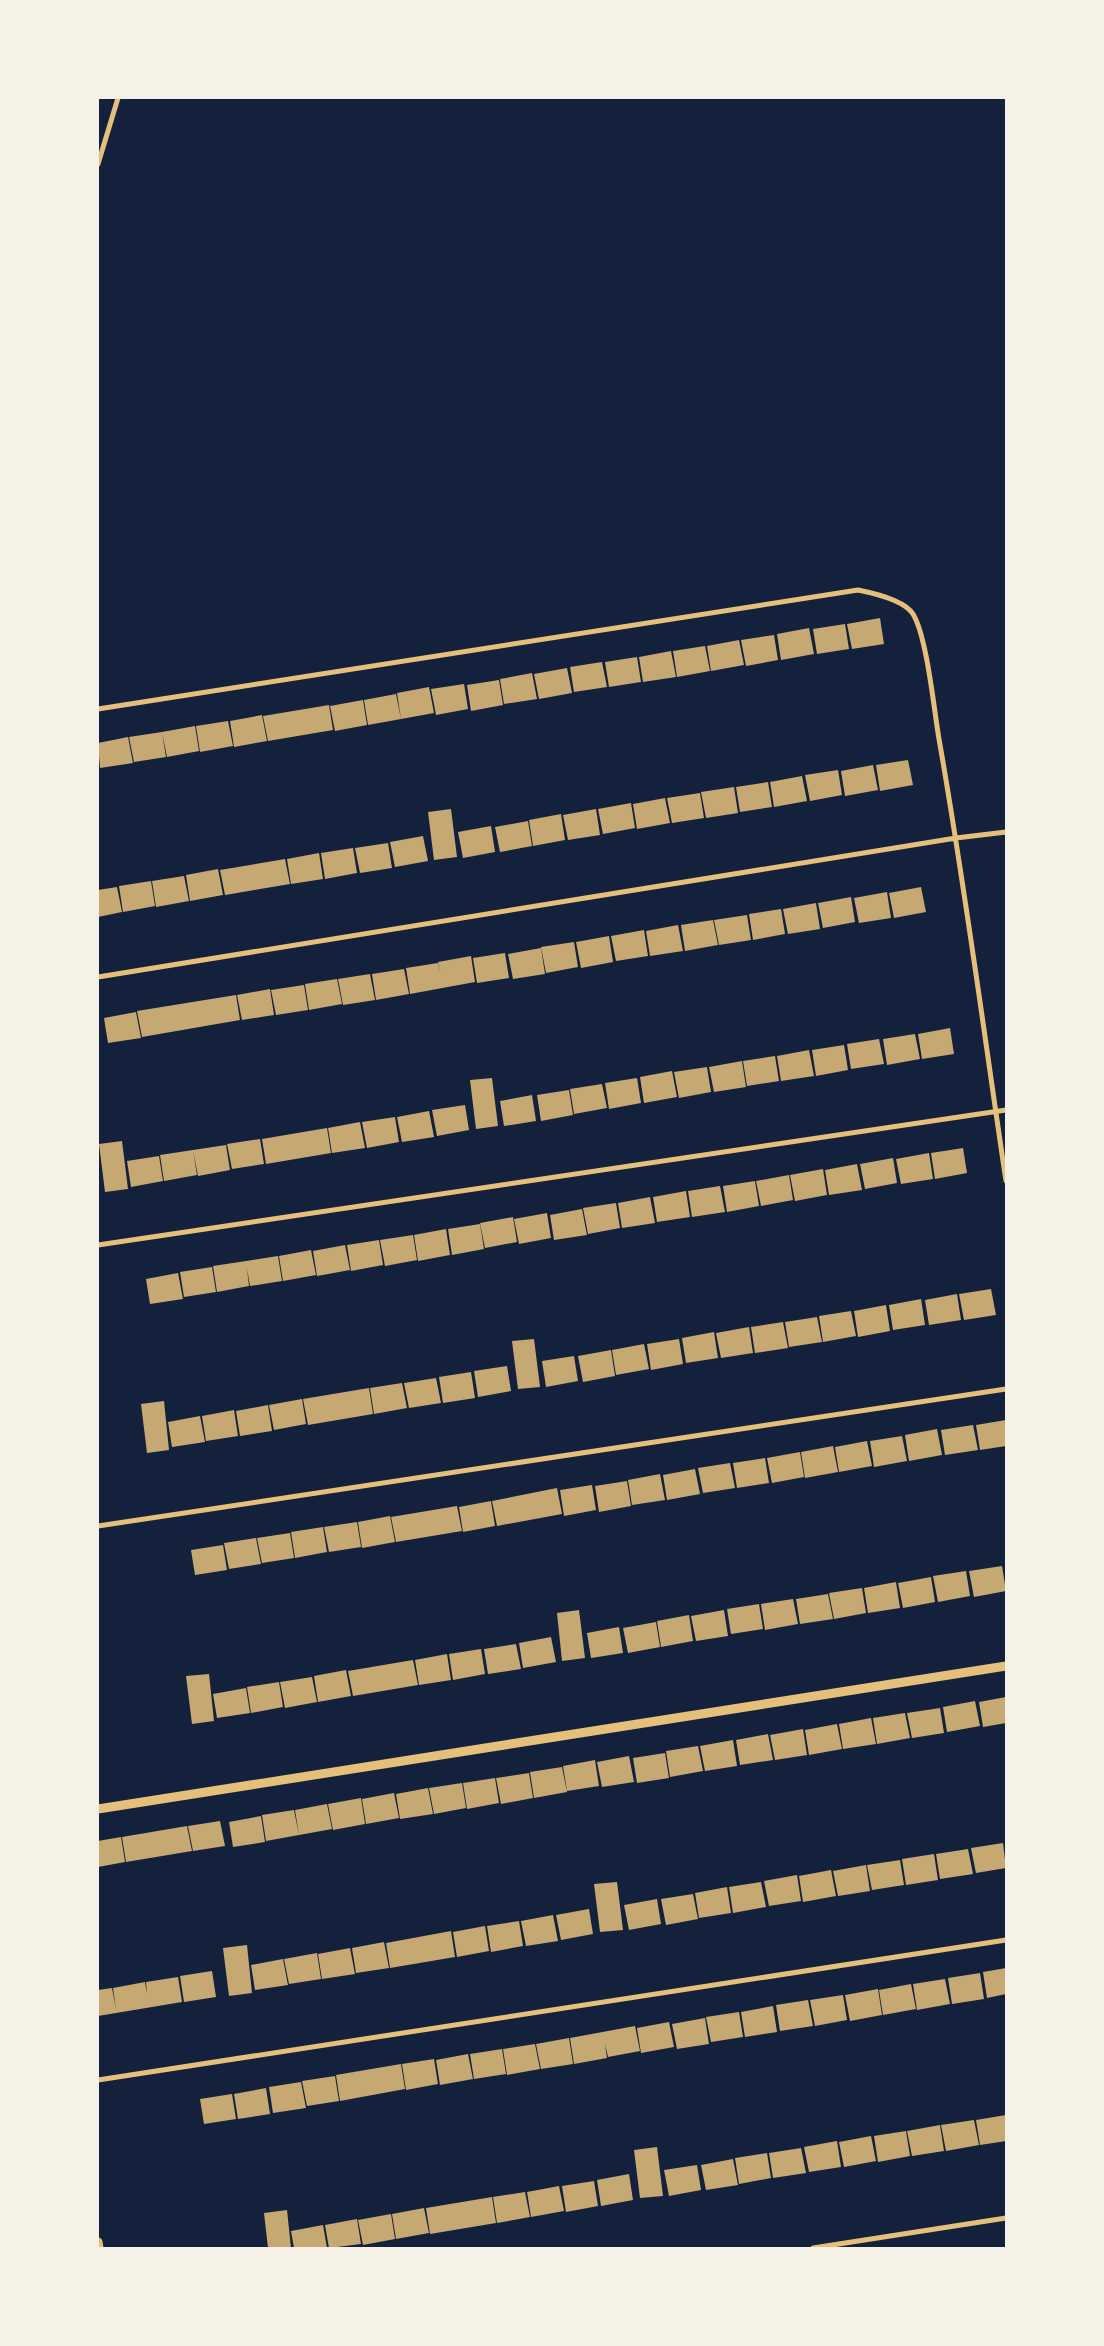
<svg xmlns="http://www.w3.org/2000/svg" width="1104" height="2346" viewBox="0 0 1104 2346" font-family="'Zilla Slab',serif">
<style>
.building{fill:#c6a872}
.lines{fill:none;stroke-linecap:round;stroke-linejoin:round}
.minor{stroke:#e5c07b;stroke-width:5}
.tertiary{stroke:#e5c07b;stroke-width:9}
</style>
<rect width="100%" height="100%" fill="#14213d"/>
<path class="building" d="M880,618L884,644L852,649L847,624Z
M845,624L849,649L817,654L813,629Z
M809,628L814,654L781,660L777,634Z
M774,635L778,660L746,666L741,640Z
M739,640L744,665L711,671L707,646Z
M705,646L710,671L677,677L673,651Z
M671,651L676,677L643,682L639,657Z
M637,657L641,682L609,687L605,662Z
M602,662L607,687L574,692L570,667Z
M567,668L572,693L539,699L534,674Z
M532,673L537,699L504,704L500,679Z
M499,680L503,705L471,711L467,685Z
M464,684L468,709L436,715L431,689Z
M429,687L434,713L401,719L397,693Z
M396,694L401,719L368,725L364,700Z
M363,700L367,725L335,731L330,706Z
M329,705L333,730L268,741L263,716Z
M262,715L267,741L234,747L230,721Z
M228,721L233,746L200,752L196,726Z
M195,726L199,751L167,757L162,732Z
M162,732L166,757L134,762L129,737Z
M128,737L133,763L100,768L98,743Z
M908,760L913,785L880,791L876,765Z
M873,765L878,790L845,796L841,771Z
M838,770L842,795L810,801L805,775Z
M802,776L807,801L774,807L770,782Z
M768,782L772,807L740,812L736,787Z
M734,787L738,813L706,818L701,792Z
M700,793L704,818L672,823L667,798Z
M665,798L670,823L637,829L633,804Z
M631,803L635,828L603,834L598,809Z
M451,809L457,857L434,860L428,812Z
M596,809L600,835L568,840L563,815Z
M561,814L565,840L533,846L529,820Z
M528,821L532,846L500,852L495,827Z
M491,826L495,852L463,858L458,832Z
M423,836L428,861L395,867L390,842Z
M388,843L392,868L360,873L355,848Z
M353,848L357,873L325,879L321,853Z
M319,853L323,879L291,884L287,859Z
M285,859L290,884L225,895L220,870Z
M218,869L223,895L190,901L186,875Z
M184,876L189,901L156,907L152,881Z
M151,881L155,906L123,912L119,886Z
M117,887L122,912L98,917V890Z
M921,887L926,912L894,918L889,893Z
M887,892L891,918L859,923L854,898Z
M851,897L855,922L823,928L818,903Z
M816,903L820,929L788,934L783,909Z
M781,909L785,934L753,940L749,914Z
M747,915L751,940L719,945L714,920Z
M713,920L718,945L685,951L681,925Z
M678,925L683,951L650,956L646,931Z
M644,930L648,956L616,961L611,936Z
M609,936L613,962L581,968L576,942Z
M574,942L578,967L546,973L541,947Z
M541,948L545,974L513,979L508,954Z
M505,953L509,978L477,983L473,958Z
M471,956L475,982L410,994L406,968L438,963L441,975L438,962Z
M404,969L409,994L376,1000L372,974Z
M370,974L375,1000L343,1005L338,979Z
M337,979L342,1004L309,1010L305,984Z
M304,985L308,1010L276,1015L271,990Z
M270,989L274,1015L242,1020L237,995Z
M236,995L240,1020L142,1037L137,1011Z
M136,1012L141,1038L108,1043L104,1018Z
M950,1028L954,1054L922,1059L918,1034Z
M915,1034L920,1059L887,1065L883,1039Z
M879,1039L884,1064L851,1069L847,1044Z
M844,1045L848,1070L816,1076L812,1050Z
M809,1050L814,1076L781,1081L777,1056Z
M775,1056L779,1081L747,1086L743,1061Z
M742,1061L746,1087L714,1092L709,1067Z
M707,1067L711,1092L679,1098L674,1072Z
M672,1071L677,1097L644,1103L640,1077Z
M492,1078L498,1126L476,1129L470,1080Z
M637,1078L641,1103L609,1109L605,1083Z
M602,1084L607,1108L574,1114L570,1089Z
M569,1090L573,1115L541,1121L537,1095Z
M532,1095L536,1121L504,1126L500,1101Z
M465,1105L469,1130L437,1136L432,1110Z
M429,1111L434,1137L402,1142L397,1117Z
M395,1117L399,1142L367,1148L362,1122Z
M360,1122L365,1148L332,1153L328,1128Z
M327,1128L331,1153L266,1164L262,1139Z
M260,1139L264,1164L232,1169L227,1144Z
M122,1141L128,1189L105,1192L99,1144Z
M226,1145L230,1170L198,1176L193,1150Z
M963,1148L967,1173L935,1179L931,1153Z
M193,1150L197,1175L164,1181L160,1155Z
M929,1153L933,1179L901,1184L896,1159Z
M159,1156L163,1181L131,1187L127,1161Z
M893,1158L897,1183L865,1189L860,1164Z
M857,1164L862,1190L829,1195L825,1170Z
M823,1169L827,1195L795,1201L790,1175Z
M789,1175L793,1200L761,1206L756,1181Z
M755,1181L759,1206L727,1212L723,1186Z
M720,1186L725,1212L692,1217L688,1191Z
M686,1191L690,1217L657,1222L653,1197Z
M650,1197L655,1223L622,1228L618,1203Z
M616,1203L620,1228L588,1234L583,1208Z
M582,1209L587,1235L554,1240L550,1215Z
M547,1213L551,1238L519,1244L514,1219Z
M513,1217L517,1242L485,1248L480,1223Z
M480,1224L484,1249L452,1255L448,1229Z
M446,1229L450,1255L418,1261L414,1235Z
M413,1235L417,1260L385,1266L380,1240Z
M379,1240L383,1265L351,1271L347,1245Z
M345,1245L350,1270L317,1276L313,1251Z
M311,1250L316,1275L283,1281L279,1256Z
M278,1256L282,1281L250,1286L247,1269L249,1286L217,1292L213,1266Z
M212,1267L216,1292L184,1297L180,1272Z
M178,1273L183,1299L150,1304L146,1279Z
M991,1289L996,1315L964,1320L959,1294Z
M957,1294L961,1320L929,1325L925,1300Z
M921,1299L925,1325L893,1330L889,1305Z
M886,1305L890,1331L858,1337L854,1311Z
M851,1311L856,1336L823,1342L819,1316Z
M817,1317L822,1342L789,1347L785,1322Z
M783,1322L788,1348L755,1353L751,1327Z
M749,1327L753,1353L721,1358L716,1333Z
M714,1332L718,1358L686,1363L682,1338Z
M534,1339L540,1387L518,1389L512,1341Z
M679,1339L683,1364L651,1370L647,1344Z
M644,1344L649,1369L616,1375L612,1350Z
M611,1350L615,1376L583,1382L578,1356Z
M574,1356L578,1381L546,1387L542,1361Z
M507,1366L511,1391L478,1397L474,1371Z
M471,1372L475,1398L443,1403L439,1377Z
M436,1378L441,1403L409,1408L404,1383Z
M402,1383L407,1408L374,1414L370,1388Z
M369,1388L373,1414L308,1425L303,1399Z
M302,1399L306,1424L274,1430L269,1405Z
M164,1401L169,1450L147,1453L141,1404Z
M268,1405L272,1431L240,1436L236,1411Z
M234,1410L238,1436L206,1441L202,1416Z
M200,1416L205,1442L172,1447L168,1422Z
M1006,1420V1446L980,1450L976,1425Z
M973,1425L978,1450L945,1455L941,1430Z
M937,1429L942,1455L909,1461L905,1435Z
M902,1436L907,1461L874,1467L870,1441Z
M867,1441L872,1466L839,1472L835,1447Z
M833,1446L838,1472L805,1478L801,1452Z
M800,1452L804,1477L772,1483L767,1458Z
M765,1458L769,1483L737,1488L733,1463Z
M730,1463L735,1488L703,1493L698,1468Z
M695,1469L700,1494L667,1500L663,1475Z
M660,1474L665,1500L632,1505L628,1480Z
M627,1481L631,1506L599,1512L595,1486Z
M592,1485L596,1510L564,1516L560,1490Z
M557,1488L562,1514L497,1526L492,1501Z
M491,1501L495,1526L463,1532L459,1507Z
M457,1506L462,1531L396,1542L391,1517Z
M390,1516L395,1542L362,1548L358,1522Z
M357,1522L361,1547L329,1552L324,1527Z
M323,1527L327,1552L295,1558L291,1532Z
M290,1533L294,1558L262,1563L257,1538Z
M256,1538L261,1564L229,1569L224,1543Z
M223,1545L227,1570L195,1575L191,1550Z
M1002,1566L1006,1591L974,1597L969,1571Z
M966,1571L970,1596L938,1602L933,1576Z
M931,1577L935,1602L903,1608L898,1583Z
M896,1582L900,1608L868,1613L864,1588Z
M862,1588L866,1613L834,1619L829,1593Z
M828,1594L833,1619L800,1624L796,1599Z
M793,1599L798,1624L765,1630L761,1604Z
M759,1604L763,1629L731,1634L727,1609Z
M579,1610L585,1658L562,1661L557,1613Z
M724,1610L728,1636L696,1641L691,1616Z
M689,1615L693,1641L661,1647L657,1621Z
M656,1622L660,1647L628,1653L623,1628Z
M619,1627L623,1653L591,1658L587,1633Z
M551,1637L556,1662L523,1668L519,1643Z
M516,1644L521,1669L488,1674L484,1649Z
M481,1649L485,1674L453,1680L449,1654Z
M447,1654L451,1680L419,1685L415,1660Z
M413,1660L418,1685L353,1696L348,1671Z
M346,1670L351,1696L318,1702L314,1676Z
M209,1674L214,1721L192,1724L186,1676Z
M312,1677L317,1702L285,1708L280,1682Z
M279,1682L283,1707L251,1713L247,1687Z
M246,1688L250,1713L217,1718L213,1694Z
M1006,1697V1723L983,1727L979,1702Z
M975,1701L980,1726L947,1732L943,1707Z
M940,1708L944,1733L912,1738L907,1713Z
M905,1713L910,1738L877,1744L873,1718Z
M871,1718L876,1744L843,1749L839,1724Z
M837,1724L842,1749L809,1755L805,1730Z
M803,1729L807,1755L775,1760L770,1735Z
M768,1734L773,1760L740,1765L736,1740Z
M733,1740L737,1766L705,1771L700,1746Z
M698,1746L703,1771L670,1777L666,1751Z
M665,1753L669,1778L637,1783L633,1758Z
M629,1756L634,1782L602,1787L597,1762Z
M595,1760L599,1786L567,1791L563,1766Z
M562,1767L567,1792L534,1798L530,1772Z
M529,1773L533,1798L501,1804L496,1778Z
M495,1778L499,1803L467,1809L463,1783Z
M462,1783L466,1808L434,1814L429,1788Z
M428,1788L433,1814L400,1819L396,1794Z
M394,1793L399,1818L366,1824L362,1799Z
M361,1798L365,1824L333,1830L328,1804Z
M327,1804L332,1829L299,1835L295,1810Z
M294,1810L299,1835L266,1841L262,1815Z
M261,1816L265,1842L233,1847L229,1822Z
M220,1821L225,1846L193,1851L188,1826Z
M187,1826L192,1851L126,1862L122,1837Z
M121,1837L125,1862L98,1867V1841Z
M1003,1843L1006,1868L976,1873L971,1848Z
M968,1849L973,1874L940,1879L936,1854Z
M934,1854L938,1880L906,1885L902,1859Z
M900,1860L904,1885L872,1890L867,1865Z
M866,1865L870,1891L838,1896L833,1871Z
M831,1870L836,1896L803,1902L799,1876Z
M797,1875L801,1901L769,1906L764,1881Z
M617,1882L623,1930L600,1932L594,1884Z
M761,1882L766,1907L733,1913L729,1887Z
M727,1887L731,1913L699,1918L695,1893Z
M693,1894L698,1919L666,1925L661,1899Z
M657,1899L661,1924L629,1930L624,1905Z
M589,1909L593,1934L561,1940L556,1915Z
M553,1915L558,1941L526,1946L521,1921Z
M519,1921L523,1946L491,1952L487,1926Z
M485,1926L489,1951L457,1957L453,1932Z
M451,1931L455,1957L390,1968L386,1943Z
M384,1942L389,1968L356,1973L352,1948Z
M247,1945L252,1993L229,1996L223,1948Z
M350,1948L355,1974L322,1979L318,1954Z
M317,1953L321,1979L289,1984L284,1959Z
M283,1959L288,1985L255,1990L251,1965Z
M1006,1968V1994L987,1998L983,1972Z
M212,1971L216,1997L184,2002L180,1976Z
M980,1973L984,1999L952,2004L948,1978Z
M178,1977L182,2002L98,2016V1990L112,1988L116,2009L113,1988L145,1982L147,1994L146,1982Z
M945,1979L950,2004L917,2010L913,1984Z
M911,1984L916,2009L883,2015L879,1990Z
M878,1989L882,2015L850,2021L845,1995Z
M843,1995L847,2020L815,2026L810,2000Z
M808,2000L813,2026L780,2031L776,2005Z
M773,2006L777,2032L745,2037L741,2012Z
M739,2012L743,2037L711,2042L706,2017Z
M705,2018L709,2044L677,2049L672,2024Z
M669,2022L674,2047L641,2053L637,2028Z
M635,2026L640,2051L608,2057L605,2044L607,2058L574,2064L570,2038Z
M569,2038L573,2064L541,2069L536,2044Z
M535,2044L540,2069L507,2075L503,2049Z
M502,2049L506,2074L474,2079L470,2054Z
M468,2054L473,2079L440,2085L436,2060Z
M434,2059L438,2084L406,2090L402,2064Z
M401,2064L405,2089L340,2101L336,2075Z
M335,2076L339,2101L307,2106L302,2081Z
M301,2082L306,2108L273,2113L269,2087Z
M266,2088L270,2114L238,2119L234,2094Z
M232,2094L236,2119L204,2124L200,2099Z
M1006,2115V2141L980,2145L976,2120Z
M974,2120L979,2145L946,2151L941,2125Z
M940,2125L944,2151L912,2156L907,2131Z
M906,2131L910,2156L878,2162L874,2136Z
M871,2136L876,2161L844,2167L839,2142Z
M837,2141L841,2167L809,2172L804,2147Z
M657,2147L663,2196L640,2198L634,2150Z
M801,2148L806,2173L773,2178L769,2153Z
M767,2153L771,2178L739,2184L735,2158Z
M733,2159L738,2185L706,2190L701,2165Z
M697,2165L701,2190L669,2196L664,2170Z
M629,2174L633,2200L601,2206L597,2180Z
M594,2181L598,2206L566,2212L562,2186Z
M559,2186L564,2211L531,2217L527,2192Z
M525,2192L530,2217L497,2223L493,2197Z
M492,2197L496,2223L430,2234L426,2208Z
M424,2208L429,2233L396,2239L392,2214Z
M287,2210L291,2248H268L264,2213Z
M391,2214L395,2239L363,2245L358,2220Z
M357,2219L361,2244L329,2248L325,2225Z
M323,2225L327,2248H294L291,2231Z"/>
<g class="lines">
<path class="minor" d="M98,164L118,98
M98,709L858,590C873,593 904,600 913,614C927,637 934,710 939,739C965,886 984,1034 1006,1181
M98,977L956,838L1006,832
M98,1245L1006,1110
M98,1526L1006,1389
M98,2080L1006,1940
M813,2248L1006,2218"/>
<path class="tertiary" d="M98,1809L1006,1666
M98,2242L99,2248"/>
</g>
<rect width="1104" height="2346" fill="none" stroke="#f6f1e7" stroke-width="198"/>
</svg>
